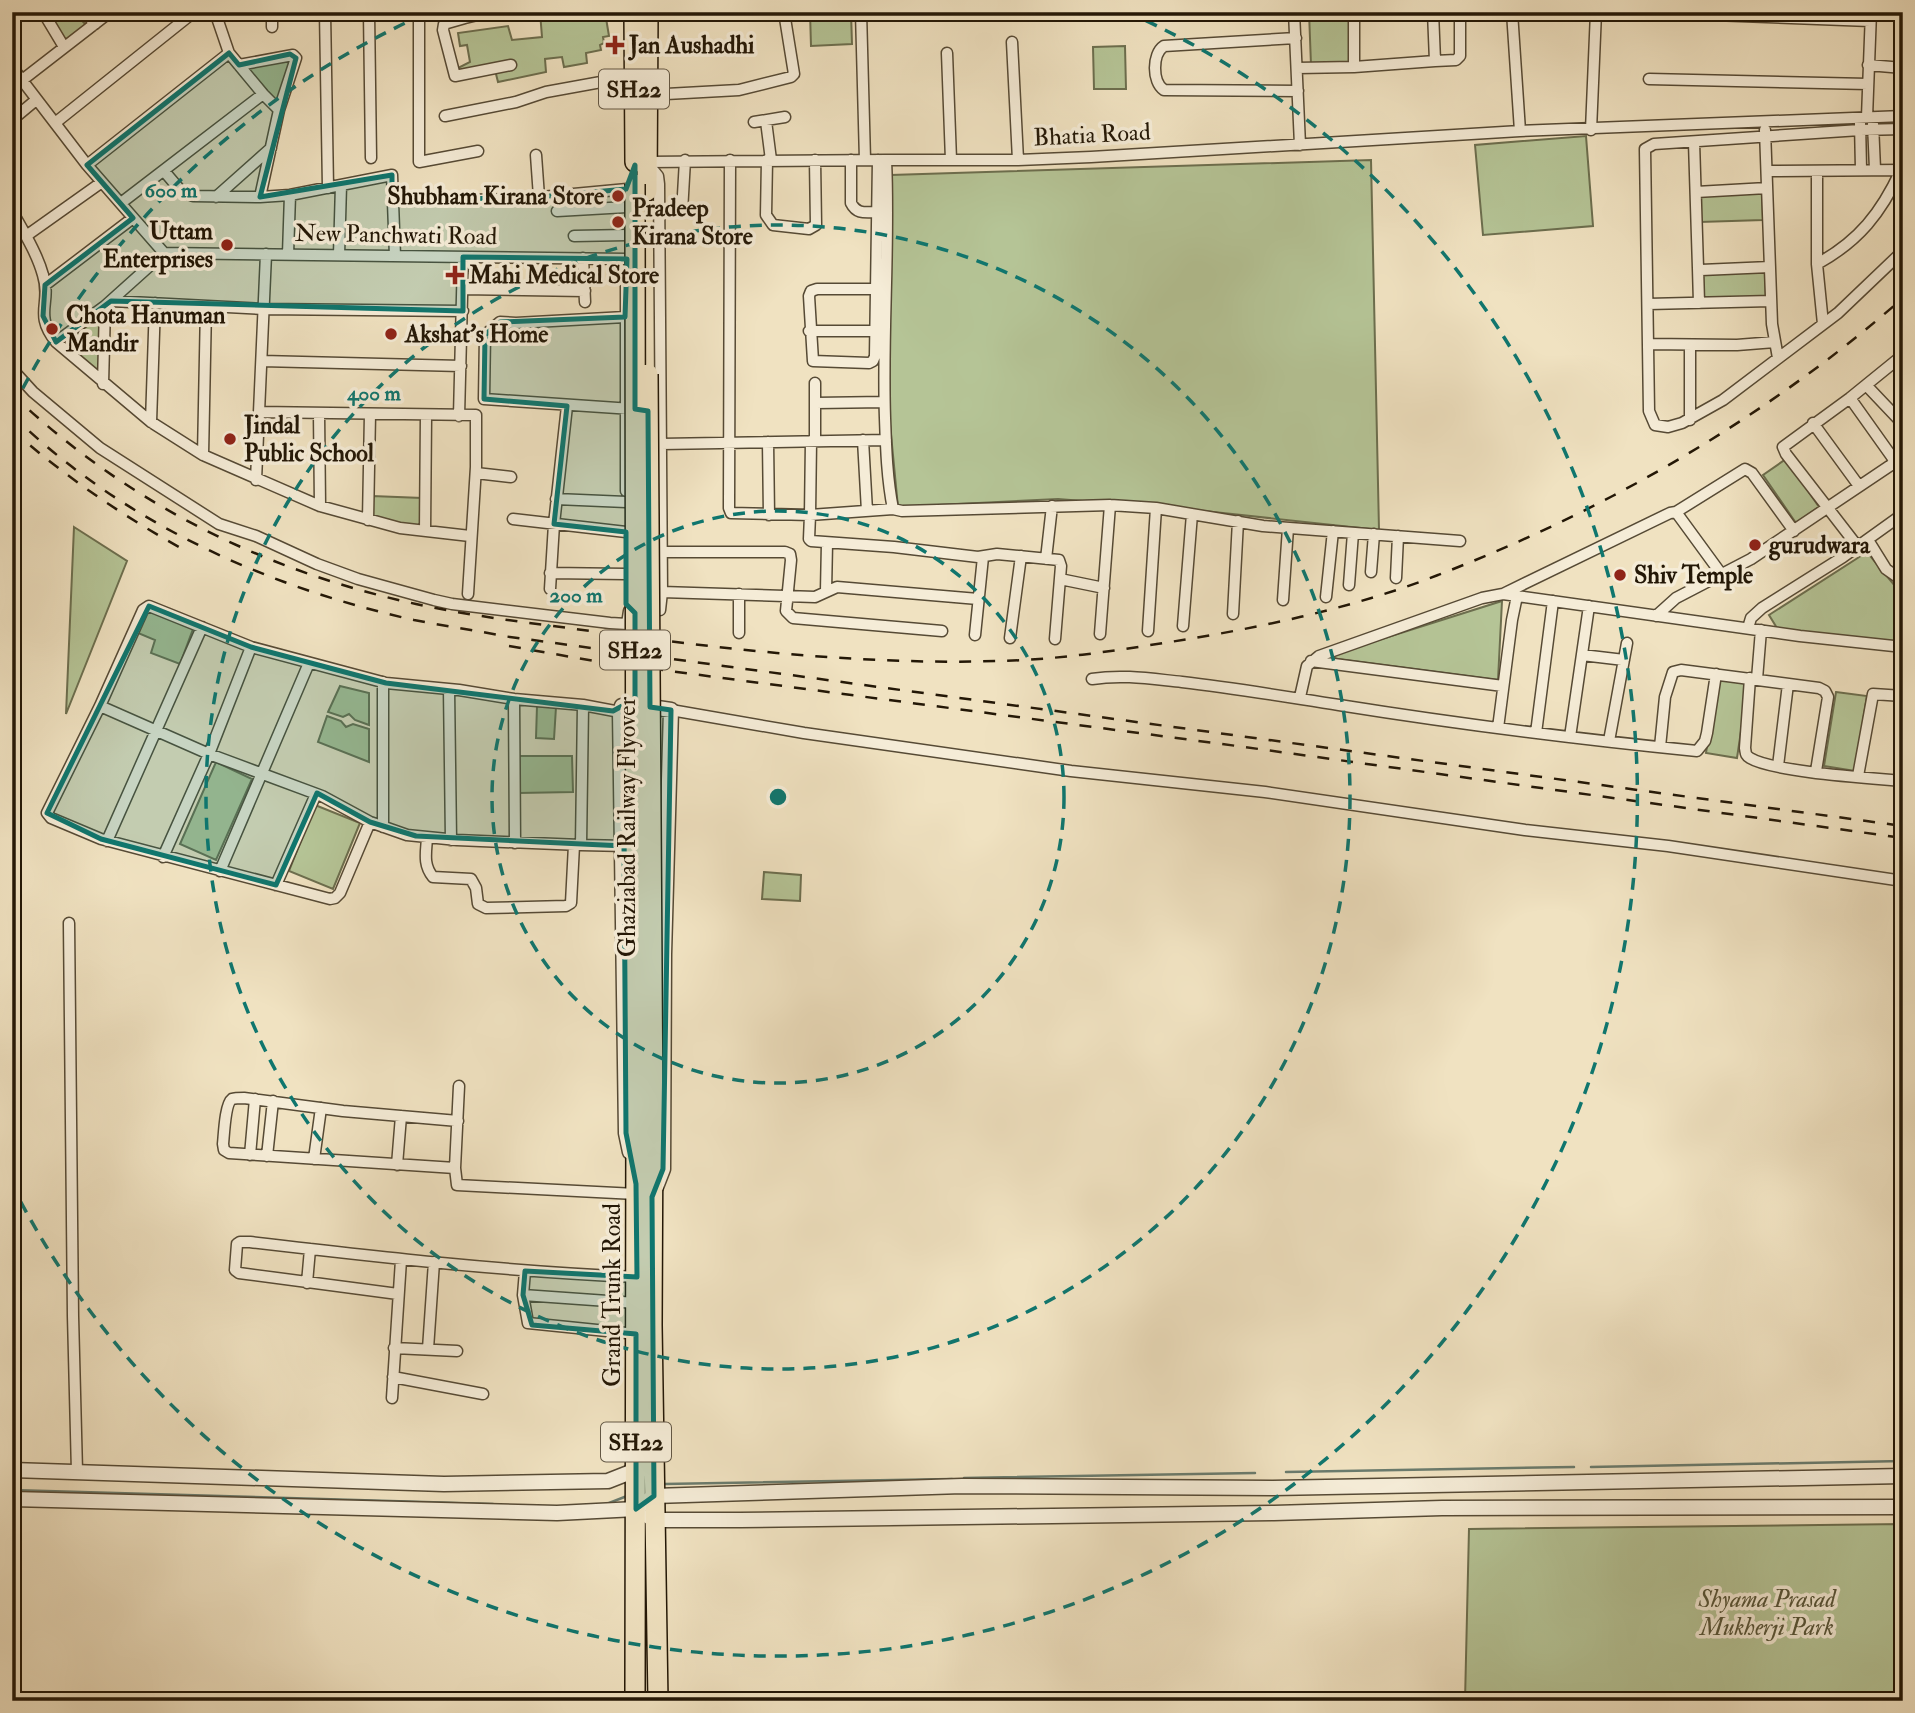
<svg xmlns="http://www.w3.org/2000/svg" width="1915" height="1713" viewBox="0 0 1915 1713" font-family="'IM FELL Double Pica',serif">
<style>
.green{fill:#b5c496;stroke:#6c6e4e;stroke-width:2}
.lines{fill:none;stroke-linecap:round;stroke-linejoin:round}
.stream{stroke:#6a7b6d;stroke-width:2.5}
.minor-casing{stroke:#564a35;stroke-width:13}
.tertiary-casing{stroke:#564a35;stroke-width:17}
.trunk-casing{stroke:#231706;stroke-width:22}
.minor{stroke:#f5ecd7;stroke-width:10}
.tertiary{stroke:#f5ecd7;stroke-width:14}
.trunk{stroke:#f0e2c1;stroke-width:19}
.rail{stroke:#231706;stroke-width:2.5;stroke-dasharray:12 12;stroke-linecap:butt}
.trunk-bridge-casing{stroke:#231706;stroke-width:22;stroke-linecap:butt}
.trunk-bridge{stroke:#f0e2c1;stroke-width:19}
.marked{fill:#0f766e;fill-opacity:0.2;stroke:#0f766e;stroke-width:5;stroke-linejoin:round}
.ring{fill:none;stroke:#0f766e;stroke-width:3.5;stroke-dasharray:12 9}
.poi-dot{fill:#8f2418;stroke:#f5ecd7;stroke-width:2.5}
.labels{text-anchor:middle;dominant-baseline:central;stroke-width:7;stroke-linejoin:round;paint-order:stroke}
.shield{fill:#f5ecd7;stroke:#625745;stroke-width:2}
.shield-label{font-size:23px;font-weight:bold;fill:#231706}
.poi-label{font-size:24px;font-weight:bold;fill:#231706;stroke:#f5ecd7;text-anchor:start}
.street-label{font-size:24px;fill:#231706;stroke:#f5ecd7}
.park-label{font-size:24px;font-style:italic;fill:#565438;stroke:#f5ecd7}
.centre{fill:#0f766e;stroke:#f5ecd7;stroke-width:3.5}
.ring-label{font-size:21px;text-anchor:middle;font-weight:bold;fill:#0f766e;stroke:#f5ecd7;stroke-width:7;stroke-linejoin:round;paint-order:stroke}
</style>
<rect width="100%" height="100%" fill="#f0e2c1"/>
<filter id="stains"><feTurbulence type="fractalNoise" baseFrequency=".00286" numOctaves="4"/><feColorMatrix values="0 0 0 0 .2 0 0 0 0 .09 0 0 0 0 .02 0 0 0 .5 -.17"/></filter>
<radialGradient id="worn" r=".72"><stop offset=".6" stop-color="#630" stop-opacity="0"/><stop offset="1" stop-color="#630" stop-opacity=".3"/></radialGradient>
<path class="green" d="M45,12H74L88,27L64,43Z
M540,12H605L609,36L603,37L604,43L600,45L601,50L586,53L587,63L564,67L562,57L545,59L546,72L498,82L494,66L460,74L458,68L470,62L467,45L460,46L458,33L508,26L512,40L542,37Z
M810,12H851L852,44L811,46Z
M1309,12H1350L1352,64L1311,65Z
M1125,46L1126,89H1094L1093,47Z
M291,57L279,104L246,67Z
M1586,136L1593,226L1483,235L1475,145Z
M1371,160L1379,530L1195,510L1058,499L898,507L890,424L889,290L891,175Z
M1762,193L1763,220L1700,222L1699,195Z
M1765,272L1766,298L1702,300L1701,274Z
M101,313L100,375L66,342Z
M1786,459L1819,507L1796,523L1763,475Z
M372,496L422,498L421,529L371,517Z
M74,527L127,561L66,714Z
M1867,552L1895,586L1903,591V645L1777,628L1769,615Z
M1502,601L1498,680L1337,659L1331,655Z
M147,610L193,629L180,664L151,653L155,640L138,633Z
M1717,679L1748,684L1737,758L1706,753Z
M340,686L369,693V725L355,720L349,714L343,717L328,712Z
M1836,692L1867,696L1855,771L1824,766Z
M537,706L556,707L554,739L536,738Z
M327,716L341,721L346,727L353,724L369,729V762L318,742Z
M519,756H572L573,792L519,793Z
M216,762L252,779L216,860L180,844Z
M315,805L360,823L333,889L289,871Z
M764,872L801,875L800,901L762,899Z
M1903,1524V1701H1465L1469,1529Z"/>
<g class="lines">
<path class="stream" d="M1591,1467L1903,1461
M1286,1472L1574,1467
M964,1478L1255,1473
M664,1484L952,1479
M12,1490L493,1504
M604,1505L627,1496"/>
<defs>
<path id="minor" d="M43,12L64,47
M85,12L95,24
M215,12L229,53L263,94
M325,12L328,188
M369,12L371,158
M419,12V162L478,151
M464,12L465,18L490,12
M861,12L865,160
M1294,12L1300,145
M1433,12L1435,61L1456,60L1460,56V12
M1512,12L1520,131
M1681,12L1686,14L1870,21
M465,18L444,24L443,30L455,76L511,65
M272,27V12
M1296,38L1164,46C1152,54 1152,82 1164,90L1298,91
M1012,42L1018,160
M947,53L951,160
M239,65L293,55L296,58L279,110
M1868,65L1903,68
M12,67L87,165L164,253L105,306L56,342
M1354,67L1435,61
M1297,68L1354,67V12
M1649,79L1868,84
M21,81L110,12
M648,95L739,90L791,77L794,74L784,12
M445,116L516,102L546,92L634,76
M1867,117L1871,12
M12,120L36,100
M766,121L771,160
M754,122L785,117
M55,123L194,12
M1860,123L1861,169
M1873,124L1875,169
M1903,129L1860,130L1654,144L1645,149L1649,411L1655,425L1668,427L1682,423L1723,400L1838,313L1903,251
M1591,130L1596,12
M1765,130L1772,324L1778,358
M1694,142L1698,268L1701,270L1770,267
M536,155L539,197
M730,160L729,508L731,513L810,515L809,539L811,541L894,547L978,557L997,554L1059,560L1061,566L1055,639
M767,160L766,215L773,225L809,229L816,225L815,160
M851,160V203C857,215 866,212 878,212
M886,160H1018L1091,157L1520,131L1903,116
M648,162L886,160C890,246 882,332 885,418C886,448 887,479 893,509L902,511L1110,505L1156,508L1263,526L1460,541
M87,165L229,53
M164,171L181,191L193,196L260,197L290,195L392,175L395,256
M1767,171L1903,170
M1817,171V264L1823,324
M1696,192L1767,188
M216,197L271,148
M392,201L520,199L627,189
M121,203L263,94L279,110L260,197
M12,211C23,231 37,253 43,275C52,304 33,313 56,342L151,422L203,455L320,506L400,528L470,536
M557,211L627,207
M682,212L685,160
M26,236L102,182
M574,236L627,235
M164,253L627,259
M288,254L290,195
M339,255L341,185
M583,258L585,302
M1817,264C1859,241 1881,213 1901,170
M1698,268L1699,303
M45,285L133,218
M463,289L585,291
M876,289H817L811,291L809,296L813,361L869,363L873,361L875,356L878,160
M111,301L264,309L463,311
M1648,304L1771,301
M625,317L516,323L500,322L485,335L484,399L632,409
M809,331H875
M1649,344L1737,345L1775,342
M262,361L461,366
M12,369L33,392L100,448L219,524L256,536L317,564L358,579L434,600L452,604L610,623L627,624L629,611
M103,384L105,306
M1866,385L1903,424
M816,403L884,402
M259,412L476,415V467L468,594
M319,413L320,506
M459,416L463,257
M1690,420V345
M151,422L155,303
M1813,423L1859,486
M863,440L867,511
M811,441L810,515L893,509
M815,441V383
M768,442L769,515
M661,444L886,440
M203,455L206,307
M476,473L511,477
M256,480L266,254
M626,491V286
M556,499L626,502
M1676,512L1722,575
M513,519L626,532
M368,520L370,414
M425,531L426,416
M1868,540L1886,569L1903,581
M1858,547L1786,454L1783,447L1850,398L1903,355
M662,552H785L790,554L791,560L786,611L793,618L942,631
M1046,559L1052,506
M1371,572L1374,534
M550,573L626,574
M1396,578L1398,536
M1060,579L1104,588
M1349,585L1353,533
M550,589L554,524L567,406
M826,591L827,543
M662,592L815,597L837,587L978,599
M739,594V633
M1503,594L1670,513L1676,512L1745,469L1752,473L1794,531
M1326,597L1333,531
M1283,600L1288,528
M646,610H660L662,592L659,184L658,176L649,165
M1233,614L1238,521
M1656,616L1676,598L1751,559L1891,465L1894,461L1892,457L1850,398
M1183,626L1192,514
M1748,628L1751,618L1762,608L1843,557L1903,514
M1148,631L1156,508
M1100,634L1110,505
M975,635L983,557
M1010,638L1021,556
M1582,655L1624,660
M1311,661L1503,686
M1750,678L1745,748C1746,753 1745,755 1750,758C1773,772 1871,778 1903,781
M1092,679C1123,674 1152,679 1182,682C1235,688 1287,697 1339,705C1458,724 1577,739 1697,751L1705,741L1707,733L1716,674
M1757,679L1761,630
M449,689L451,840
M1300,697L1307,666L1319,656L1482,598L1503,594L1800,636L1903,647
M514,699L515,843
M583,705L581,845L627,846
M100,706L209,754L322,796L370,822L407,835L457,840L581,845
M671,710L804,733L1071,771L1265,792L1525,830L1668,846L1903,881
M1498,728L1512,620L1517,596
M1536,733L1553,601
M1570,737L1589,606
M1609,741L1627,643
M1660,747L1665,697L1673,672L1681,670L1819,688L1825,691L1828,697L1816,771
M1778,766L1788,684
M1858,776L1873,694L1903,696
M1899,781L1903,756
M370,822L340,893L335,898L330,899L101,839L51,818L47,813L100,706L143,610L149,606L251,647L386,683L459,690L514,699L583,705L620,712
M383,827V682
M427,838C426,853 423,865 433,877L471,879L476,888L478,904L486,908L566,906L571,903L574,845
M107,841L202,627
M163,857L209,754L251,647
M220,871L309,663
M276,885L316,794
M69,923L73,1316L77,1472
M459,1086L455,1168L457,1185L636,1194
M250,1155L255,1099
M267,1156L273,1101
M314,1159L321,1108
M397,1165L401,1116
M455,1168L229,1153L224,1150L223,1144C224,1135 225,1104 232,1099C235,1098 241,1098 244,1098L343,1111L458,1121
M525,1271L523,1295L528,1323L636,1334
M307,1283L310,1249
M398,1294L239,1273L235,1270L237,1244L240,1242H250C379,1257 509,1272 639,1277
M523,1295L636,1303
M394,1348L457,1351
M428,1349L434,1262
M393,1377L483,1394
M392,1398L401,1260"/>
<path id="tertiary" d="M630,1152L626,1133L620,712L622,706L630,704L671,710L664,954L663,1169L656,1187
M12,1470L444,1484L608,1481L636,1470
M12,1499L557,1513L636,1509L654,1496L962,1486L1273,1488L1903,1476
M649,1517L655,1520H740L1274,1513L1442,1508L1903,1507"/>
<path id="trunk" d="M634,12L635,162
M647,191L648,12
M653,1116L652,1325L658,1701
M635,1701L636,1116"/>
</defs>
<use href="#minor" class="minor-casing"/>
<use href="#tertiary" class="tertiary-casing"/>
<use href="#trunk" class="trunk-casing"/>
<use href="#minor" class="minor"/>
<use href="#tertiary" class="tertiary"/>
<use href="#trunk" class="trunk"/>
<path class="rail" d="M12,394C125,502 264,571 416,604C476,617 538,624 599,632C731,650 863,665 997,661C1055,660 1113,651 1170,642C1259,628 1354,608 1438,575C1607,510 1767,417 1903,298
M12,415C122,522 266,587 414,620C444,626 474,630 503,636L1903,826
M12,430C67,478 124,517 188,552
M509,646L594,661L1237,746L1903,838"/>
<defs>
<path id="trunk-bridge" d="M635,184L636,1116
M648,374L653,1116"/>
</defs>
<use href="#trunk-bridge" class="trunk-bridge-casing"/>
<use href="#trunk-bridge" class="trunk-bridge"/>
</g>
<path class="marked" d="M229,53L239,65L290,54L296,58L260,197L392,175V201L539,197L626,189L635,165V409L648,411L650,707L671,710L663,1169L652,1197L654,1496L636,1509V1334L532,1325L523,1295L525,1271L637,1277L636,1184L626,1133L624,846L416,836L370,822L317,793L276,885L101,839L47,813L149,606L251,647L386,683L613,711L635,699V613L626,604V532L554,524L567,406L484,399L485,335L500,322L625,317L627,259L463,257V311L111,301L56,342L43,316L45,285L133,218L87,165Z"/>
<g class="ring">
<circle cx="778" cy="797" r="286"/>
<circle cx="778" cy="797" r="572"/>
<path d="M13 407A859 859 0 0 1 429 12M1127 12A859 859 0 1 1 13 1187"/>
</g>
<g class="poi-dot">
<path d="M611.5 34.5h7v7h7v7h-7v7h-7v-7h-7v-7h7z"/>
<circle cx="618" cy="196" r="7"/>
<circle cx="618" cy="222" r="7"/>
<circle cx="227" cy="245" r="7"/>
<path d="M451.5 264.5h7v7h7v7h-7v7h-7v-7h-7v-7h7z"/>
<circle cx="52" cy="329" r="7"/>
<circle cx="391" cy="334" r="7"/>
<circle cx="230" cy="439" r="7"/>
<circle cx="1755" cy="545" r="7"/>
<circle cx="1620" cy="575" r="7"/>
</g>
<g class="labels">
<g class="shield">
<rect x="599" y="69.5" width="70" height="39" rx="5"/>
<rect x="600" y="630.5" width="70" height="39" rx="5"/>
<rect x="601" y="1422.5" width="70" height="39" rx="5"/>
</g>
<g class="shield-label">
<text x="634" y="89">SH22</text>
<text x="635" y="650">SH22</text>
<text x="636" y="1442">SH22</text>
</g>
<g class="poi-label">
<text x="629" y="45">Jan Aushadhi</text>
<text x="604" y="196" text-anchor="end">Shubham Kirana Store</text>
<text x="632" y="208">Pradeep<tspan x="632" dy="28">Kirana Store</tspan></text>
<text x="213" y="231" text-anchor="end">Uttam<tspan x="213" dy="28">Enterprises</tspan></text>
<text x="469" y="275">Mahi Medical Store</text>
<text x="66" y="315">Chota Hanuman<tspan x="66" dy="28">Mandir</tspan></text>
<text x="405" y="334">Akshat's Home</text>
<text x="244" y="425">Jindal<tspan x="244" dy="28">Public School</tspan></text>
<text x="1769" y="545">gurudwara</text>
<text x="1634" y="575">Shiv Temple</text>
</g>
<g class="street-label">
<text transform="translate(1092 135) rotate(-3)">Bhatia Road</text>
<text transform="translate(396 235) rotate(1)">New Panchwati Road</text>
<text transform="translate(627 827) rotate(-90)">Ghaziabad Railway Flyover</text>
<text transform="translate(612 1295) rotate(-90)">Grand Trunk Road</text>
</g>
<g class="park-label">
<text x="1767" y="1599">Shyama Prasad<tspan x="1767" dy="28">Mukherji Park</tspan></text>
</g>
</g>
<circle cx="778" cy="797" r="10" class="centre"/>
<g class="ring-label">
<text x="171" y="197">600 m</text>
<text x="374" y="400">400 m</text>
<text x="576" y="602">200 m</text>
</g>
<rect width="1915" height="1713" fill="none" stroke="#f0e2c1" stroke-width="42"/>
<rect x="14" y="14" width="1887" height="1685" fill="none" stroke="#231706" stroke-width="3.5"/>
<rect x="21" y="21" width="1873" height="1671" fill="none" stroke="#231706" stroke-width="2"/>
<rect width="100%" height="100%" filter="url(#stains)"/>
<rect width="100%" height="100%" fill="url(#worn)"/>
</svg>
